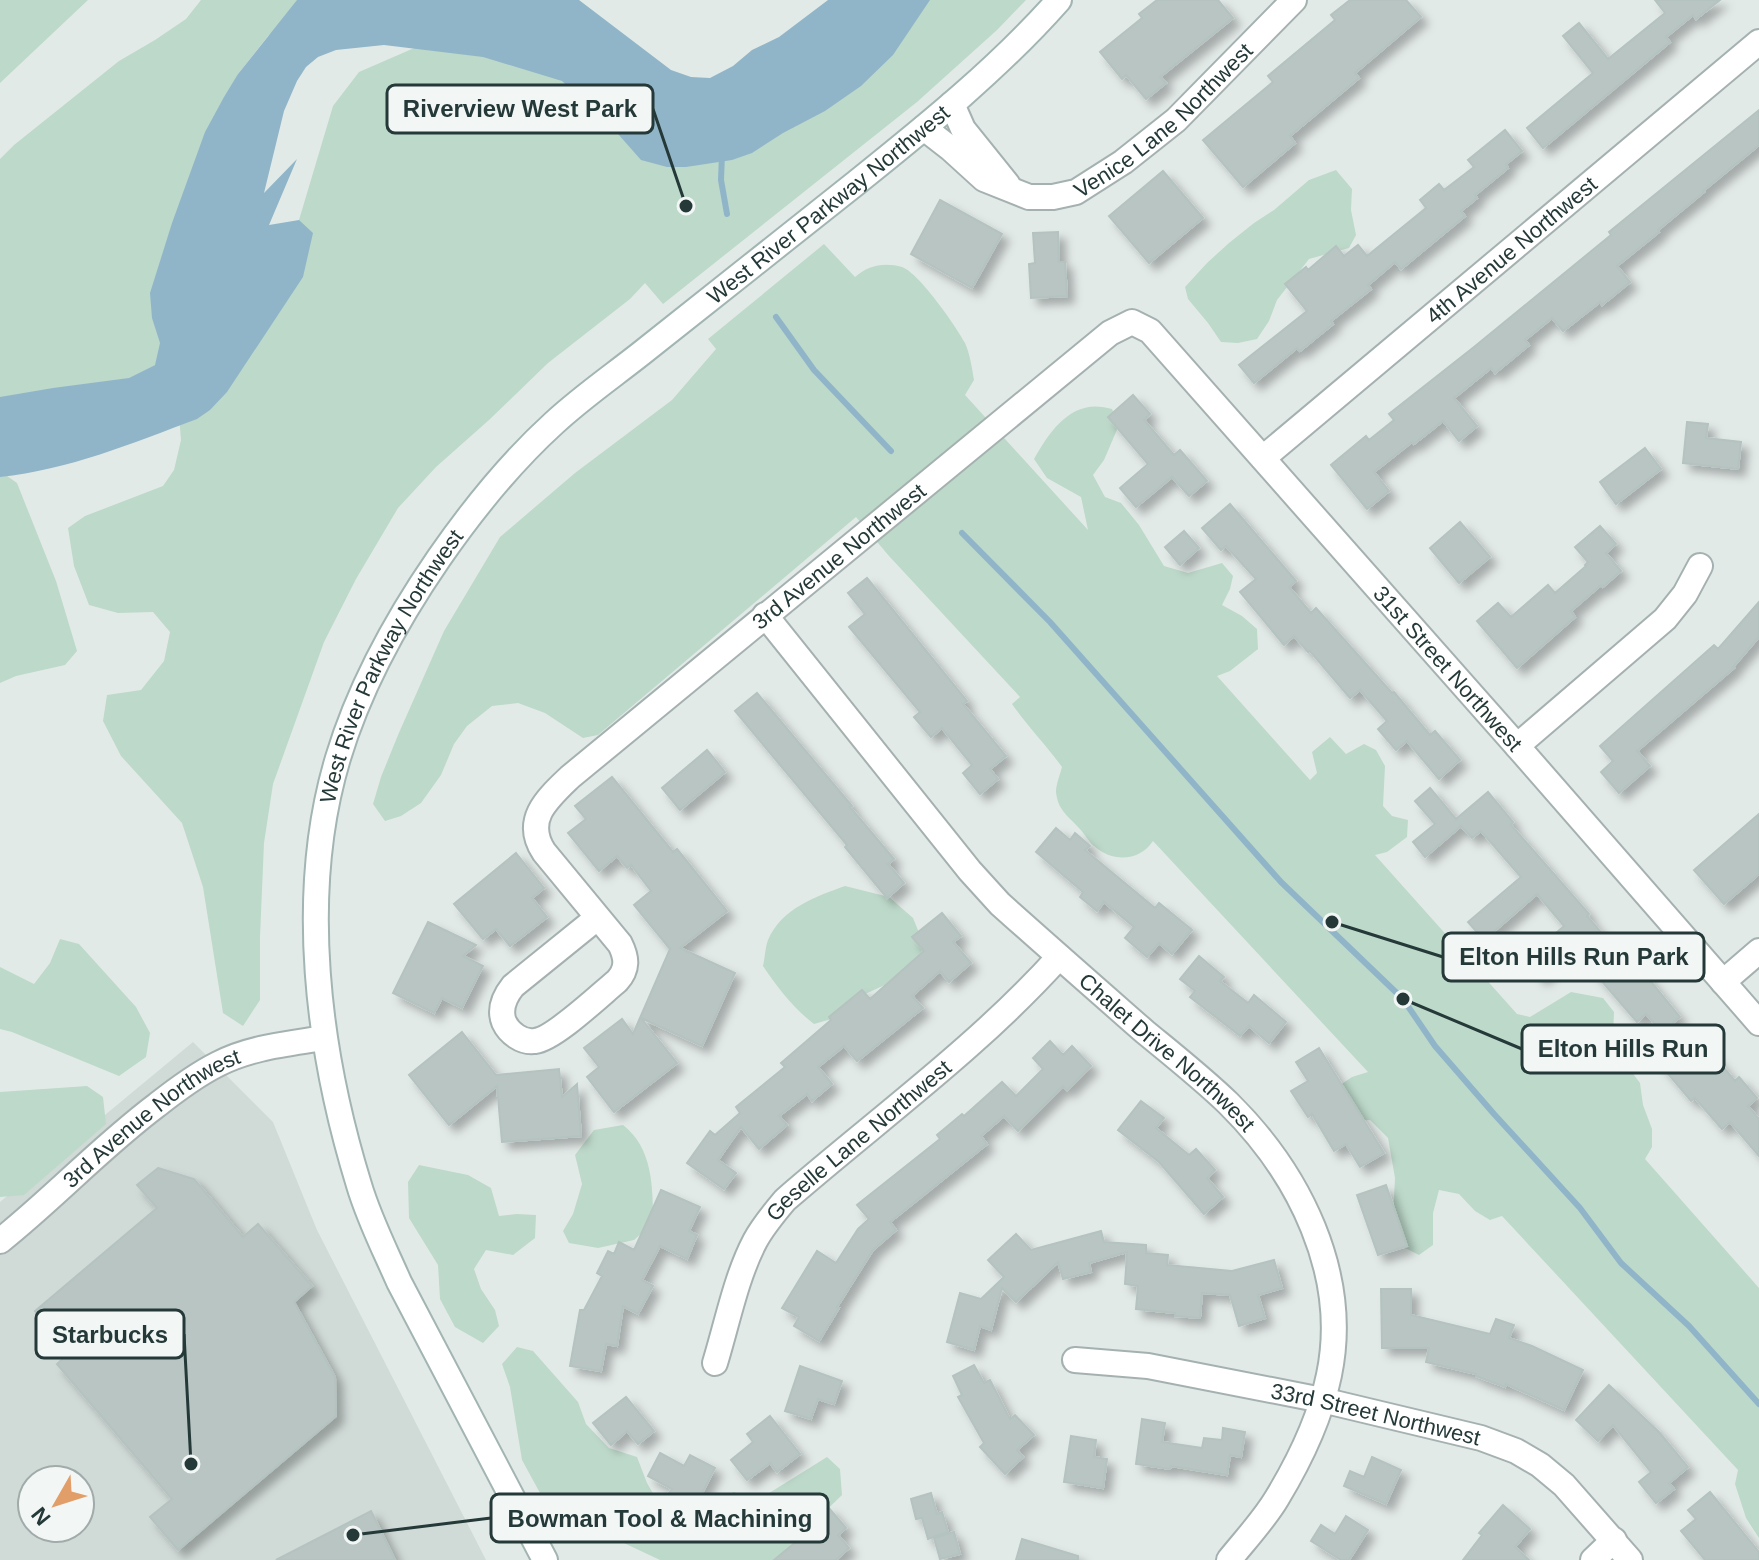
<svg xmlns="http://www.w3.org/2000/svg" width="1759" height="1560" viewBox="0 0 1759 1560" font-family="Arial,sans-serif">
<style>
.built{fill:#d0dad7;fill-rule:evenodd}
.green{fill:#bdd9ca}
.water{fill:#90b5c9}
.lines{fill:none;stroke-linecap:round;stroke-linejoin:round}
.stream{stroke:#90b5c9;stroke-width:6}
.building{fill:#b8c5c2;stroke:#b5c3c0;stroke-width:2;filter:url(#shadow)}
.minor-casing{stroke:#a5b1b0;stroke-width:28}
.secondary-casing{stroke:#a2b5b2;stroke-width:28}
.minor{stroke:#fff;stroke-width:24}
.secondary{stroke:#fff;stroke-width:24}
.labels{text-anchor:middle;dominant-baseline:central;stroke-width:6;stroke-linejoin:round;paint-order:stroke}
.street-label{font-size:22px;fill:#243938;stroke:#f2f7f6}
.leader{fill:none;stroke:#243938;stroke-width:3}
.callout-dot{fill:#243938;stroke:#f2f7f6;stroke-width:3}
.callout{fill:#f2f7f6;stroke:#243938;stroke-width:3}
.callout-label{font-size:24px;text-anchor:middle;font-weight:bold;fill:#243938}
</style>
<defs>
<filter id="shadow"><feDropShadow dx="7" dy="7" stdDeviation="4" flood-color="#0004"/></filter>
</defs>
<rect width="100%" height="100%" fill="#e2eae8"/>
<path class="built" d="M193,1042L273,1122L317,1230L486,1560H0V1202ZM32,1480H80V1528H32Z"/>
<path class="green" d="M0,0H88L0,83Z
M201,0H309L268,36L238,74L229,104L171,344L155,365L130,378L0,420V159L14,145L119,61L155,40L186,19Z
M875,0H1026L997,30L917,102L663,304L645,283L630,299L548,363L489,420L436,467L398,508L356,579L324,642L273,784L264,843L260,937V1000L243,1026L223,1013L203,887L182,823L121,756L103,721L107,695L141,690L164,661L170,632L153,612L118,613L89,605L74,566L68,528L85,516L163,486L174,470L181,440L179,415L302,240L299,220L333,106L359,72L428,42L695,108Z
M1336,170L1352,189L1351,210L1356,235L1349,248L1309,259L1277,300L1269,321L1257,339L1238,343L1221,342L1208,323L1188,299L1185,287L1207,263L1229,243L1254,223L1274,210L1309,180Z
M824,244L855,277C868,265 885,262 902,267C919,273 956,326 965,343C970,354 972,368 974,380L965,395L1088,530L1081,497L1047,478L1034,459C1051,429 1073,397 1112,409L1119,425L1104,460L1093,475L1105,497L1121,503L1139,525L1164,566L1188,573L1222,563L1233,576L1230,589L1222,605L1242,616L1257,629L1258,649L1230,671L1217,676L1310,780L1317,773L1312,752L1330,737L1346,754L1364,744L1376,750L1385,766L1383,806L1392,816L1408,820L1407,837L1387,852L1375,855L1517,1014L1530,1017L1571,992L1603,998L1614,1012L1613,1035L1622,1059L1640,1083L1643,1105L1652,1129V1147L1645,1159L1759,1288V1538L1746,1518L1735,1484L1738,1470L1502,1216L1490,1220L1475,1211L1459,1194L1439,1190L1433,1213V1245L1419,1255L1399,1245L1393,1218L1395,1178L1388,1138L1370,1120L1343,1122L1324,1096L1352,1077L1368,1072L1153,841C1140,861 1113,863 1094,846C1088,841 1084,833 1078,827C1067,815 1058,810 1056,792C1056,784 1060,775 1062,767C1046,745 1028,727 1012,704L1020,697L889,556L856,517L598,735L583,738L545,713L518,703L492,706L467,726L454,744L441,775L421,803L401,816L385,821L373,804L381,777L398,735L444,631L500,537L575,473L672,400L716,349L708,339Z
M0,471L17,483L56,581L77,651L65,665L16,676L0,683Z
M845,886L889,897L913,918L924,945L922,968L852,1000L835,1018L814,1024C793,1008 778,988 763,966C765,958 765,948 768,940C782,908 815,897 845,886Z
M60,939L79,944L136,1007L150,1033L146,1057L119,1076L12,1032L0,1029V967L34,984L50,963Z
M87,1086L103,1097L106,1124L24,1195L0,1197V1092Z
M623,1125C653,1148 653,1188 653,1223L634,1240L598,1248L569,1243L563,1231L573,1214L582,1184L575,1155L594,1130Z
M419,1165L468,1175L491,1188L499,1216L517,1214L536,1215L535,1238L513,1255L486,1250L474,1269L481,1289L495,1310L499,1326L483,1343L455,1327L440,1299L438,1265L409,1218L408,1182Z
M517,1347L533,1351L578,1402L586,1424L609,1448L637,1457L647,1483L659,1504L688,1519L708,1505L734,1492L753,1503L827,1457L840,1469L842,1495L806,1530L781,1560H660L609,1536L581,1534L540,1493L522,1460L510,1387L502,1364Z"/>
<path class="water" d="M297,0H579L671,70L691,77L710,78L733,66L752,50L779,37L828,0H930L893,55L861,86L825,111L783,133L752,153L732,160L686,167H667L641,160L611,126L562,81L483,57L384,45L336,50L318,57L306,67L297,81L284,111L264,193L297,159L269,225L299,220L313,233L303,277L227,392L210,410L197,419C133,443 68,470 0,477V397L53,388L129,378L155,365L160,343L152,318L150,293L172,223L205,132L224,97L238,74Z"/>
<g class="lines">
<path class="stream" d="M722,154L721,180L727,214
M776,317L814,370L891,451
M962,533L1050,622L1281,882L1403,999L1435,1046L1494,1114L1580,1208L1621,1263L1689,1326L1759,1404"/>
</g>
<path class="building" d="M1157,0H1218L1233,18L1160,77L1166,83L1146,99L1126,75L1122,79L1100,52L1142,18L1139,14Z
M1350,0H1406L1421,17L1355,73L1359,78L1290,136L1295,143L1243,187L1203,140L1273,82L1268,76L1335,20L1331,15Z
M1655,0H1720L1696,19L1693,15L1666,37L1670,42L1543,148L1527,128L1593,73L1563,36L1579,23L1608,59L1665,13Z
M1759,110V145L1703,191L1704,192L1658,230L1659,232L1617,266L1630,282L1602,305L1600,302L1563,331L1552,318L1525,340L1529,345L1495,373L1491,368L1454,398L1477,426L1459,441L1443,421L1414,444L1412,442L1374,472L1389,491L1367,509L1331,465L1366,436L1369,440L1394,420L1389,414L1474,347L1611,235L1609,232Z
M1505,130L1522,151L1506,164L1508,168L1475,195L1477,198L1461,211L1465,216L1401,269L1395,262L1368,285L1371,289L1331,321L1333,324L1300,351L1297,348L1254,383L1239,365L1307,311L1285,284L1306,267L1308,270L1336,246L1344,256L1358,245L1367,256L1426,208L1420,200L1439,184L1444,190L1474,167L1468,160Z
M1163,171L1203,218L1149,263L1109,216Z
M940,200L1002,234L972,288L911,254Z
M1058,232L1059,262H1065L1067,296L1031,298L1029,264L1035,263L1033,233Z
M1133,395L1150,414L1144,420L1174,455L1180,450L1207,481L1189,496L1172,477L1136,507L1120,488L1148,464L1108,417Z
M1687,422L1708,424L1706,438L1741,442L1738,469L1683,463Z
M1645,448L1661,469L1616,504L1600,482Z
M1230,504L1296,581L1289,587L1311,613L1316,608L1392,693L1394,692L1430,735L1435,731L1460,760L1439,779L1407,741L1396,750L1378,729L1387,721L1360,690L1350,698L1310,651L1308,652L1294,636L1284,645L1240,592L1256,579L1226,546L1221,550L1202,528Z
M1460,522L1490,557L1459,583L1430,548Z
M1600,526L1616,544L1606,553L1621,571L1603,587L1601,585L1571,611L1575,617L1517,668L1477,621L1498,603L1511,617L1548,585L1555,593L1586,566L1585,565L1588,562L1575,547Z
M1184,531L1199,548L1180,565L1165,547Z
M867,578L967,701L963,704L1006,756L990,769L998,779L980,794L963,773L972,765L942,728L931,737L914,717L920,712L849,627L865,614L848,593Z
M1759,602V637L1733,667L1734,668L1637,751L1650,766L1619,793L1601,772L1613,761L1600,746L1714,645L1718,649Z
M757,693L852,806L850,807L894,859L888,864L904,883L887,898L845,847L847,845L735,711Z
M707,750L725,772L680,810L662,788Z
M612,777L673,852L677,849L727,911L680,948L735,973L702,1046L641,1018L677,1063L614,1112L587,1077L599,1067L584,1048L622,1019L633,1034L670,949L634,905L651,891L631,865L627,868L617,856L599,871L568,833L586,819L575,806Z
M1430,788L1456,819L1488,792L1513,822L1511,825L1589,914L1587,916L1617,951L1622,946L1680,1017L1662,1032L1646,1014L1637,1022L1574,949L1540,978L1525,960L1564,926L1537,894L1484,940L1468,922L1521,877L1481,831L1472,838L1461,826L1425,857L1413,842L1435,824L1415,801Z
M1759,814V874L1724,904L1694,870Z
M1056,828L1070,840L1075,833L1090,846L1085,850L1155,908L1159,903L1192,930L1172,954L1159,943L1147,957L1125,938L1134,927L1104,902L1097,911L1080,897L1083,892L1036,852Z
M516,853L544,888L532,898L547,917L510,946L496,929L483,939L454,904Z
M942,913L961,936L953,942L971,963L949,982L940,971L912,996L923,1008L857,1061L844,1046L818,1067L832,1084L812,1101L807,1094L779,1116L787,1125L759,1149L741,1127L718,1160L736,1173L724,1189L687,1163L710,1131L715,1135L740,1113L736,1107L785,1067L781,1063L831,1020L829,1017L862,990L870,999L924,951L912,937Z
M428,922L476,945L463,956L483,966L462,1008L442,998L434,1013L393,993Z
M1199,956L1224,977L1220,981L1248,1003L1254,995L1286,1022L1269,1043L1249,1026L1240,1036L1190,997L1195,991L1180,979Z
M462,1032L496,1075L559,1069L562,1097L577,1084L581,1136L502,1142L497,1086L449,1125L409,1075Z
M1687,1038L1702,1054L1708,1049L1735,1081L1739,1077L1757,1098L1748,1106L1759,1119V1156L1730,1122L1722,1129L1695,1098L1691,1101L1658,1062Z
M1050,1041L1063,1055L1072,1046L1091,1066L1067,1090L1063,1086L1018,1131L1004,1116L981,1136L987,1144L890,1222L896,1230L873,1250L837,1307L839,1308L819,1341L794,1326L799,1317L782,1308L817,1251L836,1263L858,1229L869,1219L857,1205L940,1139L937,1135L962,1114L964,1116L1002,1082L1016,1096L1043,1069L1033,1058Z
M1319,1048L1384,1153L1360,1167L1346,1144L1334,1151L1312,1114L1308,1117L1291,1091L1308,1081L1296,1062Z
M1141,1101L1164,1118L1156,1128L1189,1155L1196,1149L1215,1170L1207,1178L1223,1197L1204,1214L1159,1162L1118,1130Z
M158,1168L194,1179L243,1237L258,1224L312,1286L294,1302L335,1377L336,1416L178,1550L150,1517L172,1499L57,1364L70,1352L35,1311L157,1208L137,1185Z
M1386,1185L1407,1246L1378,1255L1357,1195Z
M661,1190L700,1207L689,1231L697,1235L687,1259L660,1246L642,1280L653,1286L638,1314L623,1306L617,1346L606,1344L601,1371L570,1366L580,1310H584L602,1276L597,1273L608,1251L614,1254L619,1242L634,1250Z
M1101,1231L1104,1242L1146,1245V1253L1168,1255L1167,1265L1232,1271L1274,1260L1282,1288L1258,1295L1265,1318L1239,1326L1230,1295L1202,1293L1200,1318L1175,1316V1313L1136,1309L1138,1286L1125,1284L1127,1252L1089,1263L1091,1272L1063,1279L1058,1262L1016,1302L1002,1288L991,1330L980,1326L974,1350L947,1342L960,1293L981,1299L1004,1277L988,1260L1016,1234L1031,1250Z
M1381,1289H1411V1315L1490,1334L1496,1319L1514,1325L1509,1338L1532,1346L1583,1370L1564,1410L1506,1384L1505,1387L1476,1376V1374L1426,1362L1429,1348H1382Z
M974,1365L984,1383L990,1380L1010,1419L1015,1415L1034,1435L1017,1450L1023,1457L1005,1474L980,1447L984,1443L958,1397L962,1395L953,1376Z
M800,1366L842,1381L834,1404L818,1399L811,1419L785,1411Z
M1609,1385L1659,1432L1688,1467L1669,1483L1674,1489L1656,1503L1639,1482L1651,1472L1613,1425L1598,1441L1576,1420Z
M626,1397L654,1431L638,1444L627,1431L611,1445L593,1423Z
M770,1416L800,1454L777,1472L770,1463L747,1480L731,1460L753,1442L747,1434Z
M1142,1419L1165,1423L1162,1442L1202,1448L1204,1438L1222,1440L1223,1428L1245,1432L1241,1457L1230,1455L1227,1475L1171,1466L1170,1469L1136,1464Z
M1071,1436L1096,1440L1094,1457L1107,1459L1103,1488L1064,1482Z
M660,1453L684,1466L690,1455L715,1468L695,1507L669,1493L672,1489L648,1476Z
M1372,1457L1401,1470L1386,1504L1344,1486L1350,1471L1364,1477Z
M1710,1492L1759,1552V1560H1705L1681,1531L1696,1519L1688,1510Z
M931,1493L937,1514L942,1512L948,1532L928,1539L922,1518L916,1519L911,1499Z
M1503,1505L1530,1529L1515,1547L1529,1560H1463L1482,1535L1479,1533Z
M828,1507L846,1528L838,1535L849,1548L836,1560H774L797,1541L793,1536Z
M371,1511L395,1560H276Z
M1346,1516L1368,1530L1349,1560H1341L1311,1541L1321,1525L1335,1534Z
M954,1532L960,1554L940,1559L934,1538Z
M1022,1539L1078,1556V1560H1016Z"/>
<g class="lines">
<defs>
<g id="minor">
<path d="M952,104L963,129L1008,185"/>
<path id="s1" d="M924,128L951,149L984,179L1029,197H1053L1076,192L1123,162L1176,120L1294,0"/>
<path id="s2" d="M1263,458L1759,42"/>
<path id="s3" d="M765,615L970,871L1000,904C1048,947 1096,989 1145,1032C1173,1055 1202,1078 1228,1103C1299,1173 1350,1274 1329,1375C1320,1419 1300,1460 1277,1498C1264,1520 1245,1540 1229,1560"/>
<path d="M1517,746L1665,619L1685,594L1700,566"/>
<path id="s4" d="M597,918L513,986C505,996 499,1009 504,1022C509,1033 522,1043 535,1041C554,1039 600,995 617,981C628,969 627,958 620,944L544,852C523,820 547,799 570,777C749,628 931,482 1110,333L1132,322L1150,331L1517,746L1759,1023"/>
<path d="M1723,982L1759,951"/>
<path id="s5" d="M0,1241C54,1198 101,1147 157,1105C176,1090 196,1075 218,1064C251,1047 288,1044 324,1038"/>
<path id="s6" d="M1075,1360L1148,1366L1322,1400L1481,1438L1516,1451L1540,1465L1564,1485L1630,1560"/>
<path id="s7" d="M715,1363C727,1324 736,1277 755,1241C763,1226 774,1213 785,1200C877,1120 977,1048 1059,957"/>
<path d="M1593,1560L1614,1540"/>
</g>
<g id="secondary">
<path id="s8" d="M545,1560L399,1282C385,1250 369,1219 359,1185C318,1052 297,894 338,758C360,685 397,619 439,558C473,509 510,463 554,423C583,396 617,373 648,348C717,293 787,238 856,183C927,126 999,68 1059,0"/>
</g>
</defs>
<use href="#minor" class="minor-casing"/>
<use href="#secondary" class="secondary-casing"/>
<use href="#minor" class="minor"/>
<use href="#secondary" class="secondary"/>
</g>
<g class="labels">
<g class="street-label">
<text stroke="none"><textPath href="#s1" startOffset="288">Venice Lane Northwest</textPath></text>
<text stroke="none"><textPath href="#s8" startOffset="1606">West River Parkway Northwest</textPath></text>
<text stroke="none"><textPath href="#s2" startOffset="324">4th Avenue Northwest</textPath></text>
<text stroke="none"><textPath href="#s4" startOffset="884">3rd Avenue Northwest</textPath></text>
<text stroke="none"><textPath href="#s8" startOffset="958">West River Parkway Northwest</textPath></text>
<text stroke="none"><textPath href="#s4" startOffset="1730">31st Street Northwest</textPath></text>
<text stroke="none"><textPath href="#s3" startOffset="596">Chalet Drive Northwest</textPath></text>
<text stroke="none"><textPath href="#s5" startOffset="196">3rd Avenue Northwest</textPath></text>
<text stroke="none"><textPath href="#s7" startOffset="274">Geselle Lane Northwest</textPath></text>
<text stroke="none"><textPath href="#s6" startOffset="306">33rd Street Northwest</textPath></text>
</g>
</g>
<path class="leader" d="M686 206L653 109M1332 922L1443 957M1403 999L1522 1049M191 1464L184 1334M353 1535L491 1518"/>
<g class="callout-dot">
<circle cx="686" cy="206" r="8"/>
<circle cx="1332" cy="922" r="8"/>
<circle cx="1403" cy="999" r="8"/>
<circle cx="191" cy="1464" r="8"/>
<circle cx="353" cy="1535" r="8"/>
</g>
<g class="callout">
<rect x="387" y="85" width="266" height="48" rx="8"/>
<rect x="1443" y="933" width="261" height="48" rx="8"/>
<rect x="1522" y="1025" width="202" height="48" rx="8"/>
<rect x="36" y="1310" width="148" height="48" rx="8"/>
<rect x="491" y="1494" width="337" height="48" rx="8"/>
</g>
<g class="callout-label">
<text x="520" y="117">Riverview West Park</text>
<text x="1574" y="965">Elton Hills Run Park</text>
<text x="1623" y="1057">Elton Hills Run</text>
<text x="110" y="1343">Starbucks</text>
<text x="660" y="1527">Bowman Tool &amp; Machining</text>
</g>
<g transform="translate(56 1504) rotate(231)"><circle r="38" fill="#f2f7f6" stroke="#a0abaa" stroke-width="2"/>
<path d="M0-6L14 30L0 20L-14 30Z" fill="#e29e68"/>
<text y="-12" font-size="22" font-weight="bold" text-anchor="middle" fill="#243938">N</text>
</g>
</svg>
